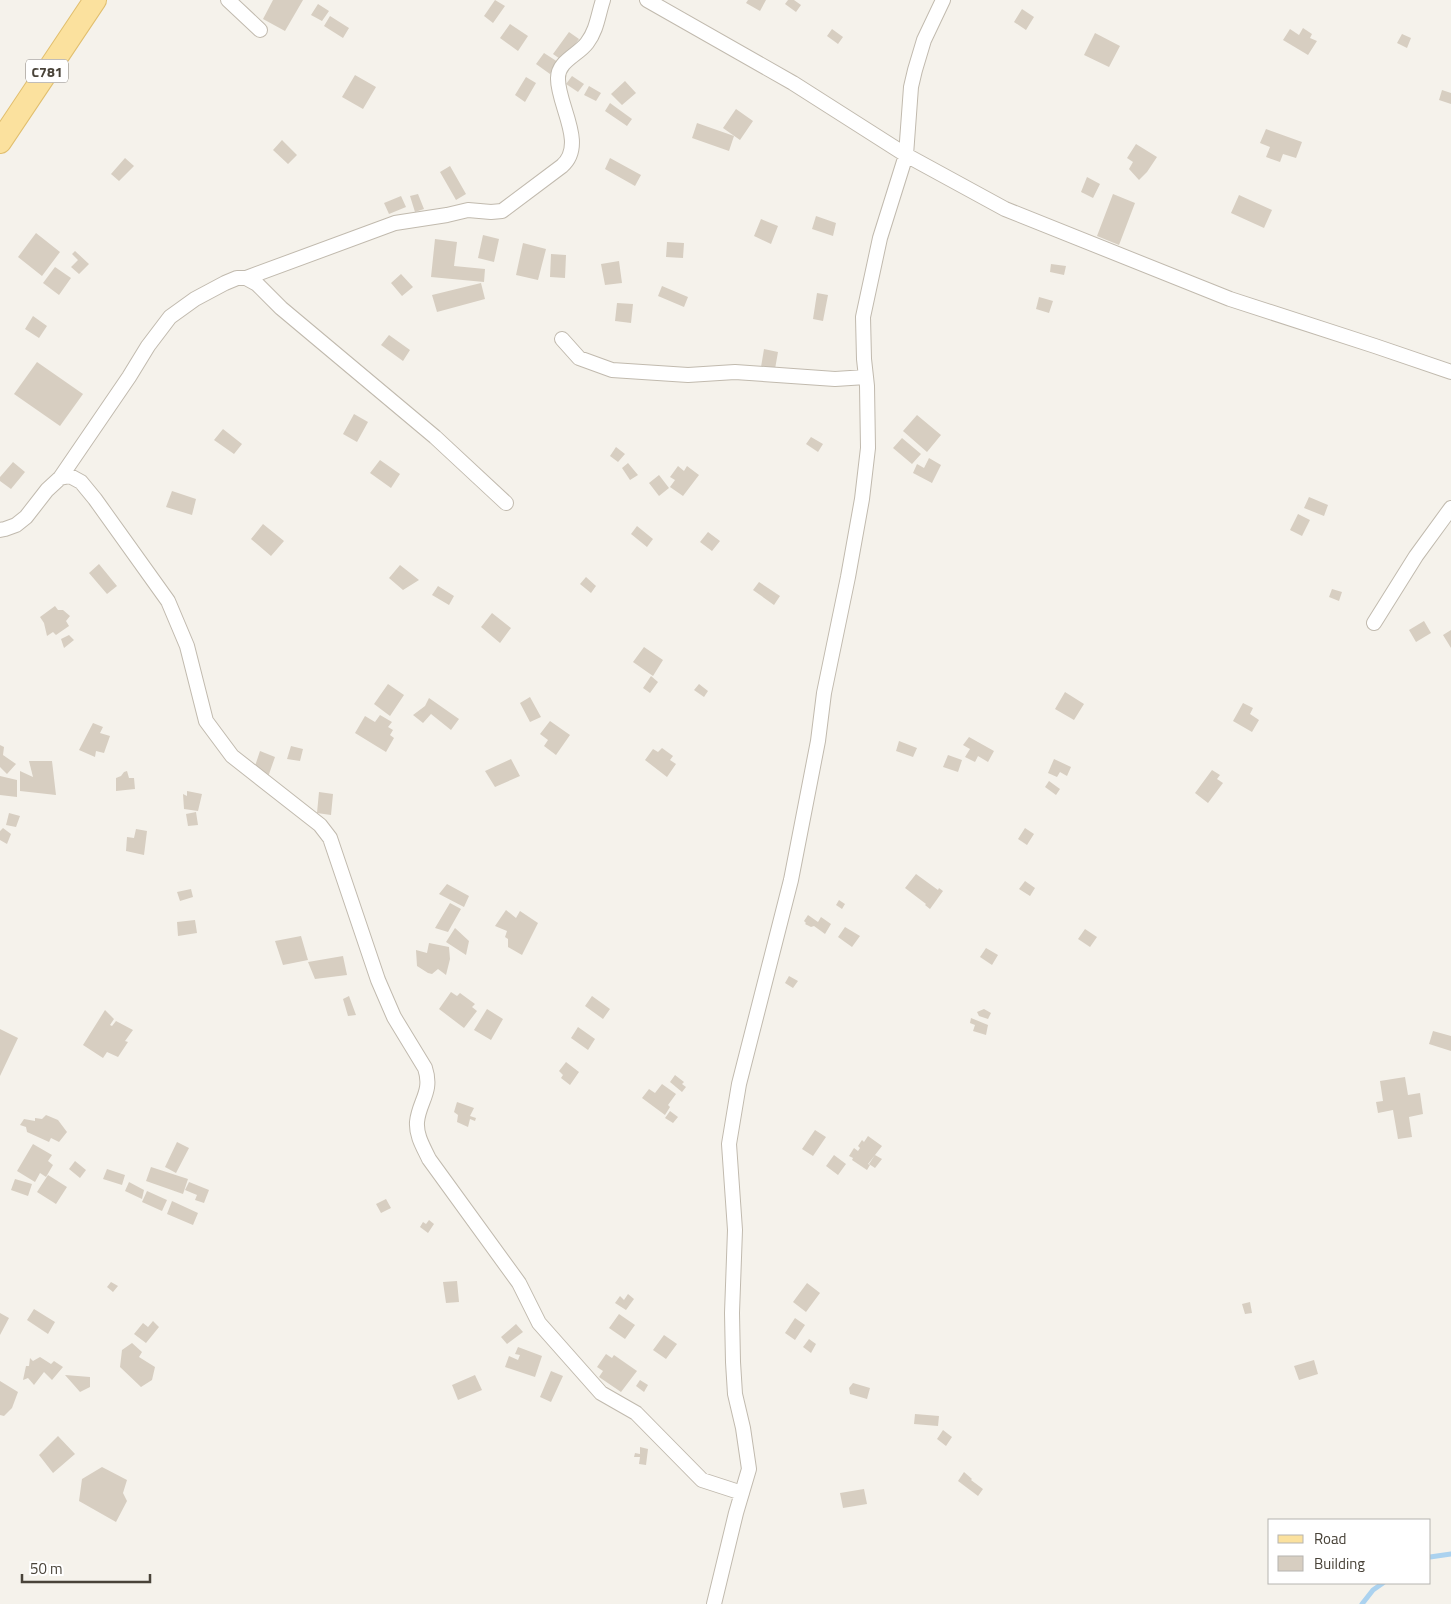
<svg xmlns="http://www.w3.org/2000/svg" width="1451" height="1604" viewBox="0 0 1451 1604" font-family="'Titillium Web',sans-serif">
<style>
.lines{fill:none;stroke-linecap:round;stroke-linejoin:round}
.stream{stroke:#abd2ef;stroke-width:5}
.building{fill:#d7cec1}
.minor-casing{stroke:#c1baae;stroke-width:16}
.primary-casing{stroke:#e1bf6e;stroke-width:24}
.minor{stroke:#fff;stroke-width:14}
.primary{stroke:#fbe19e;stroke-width:22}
.labels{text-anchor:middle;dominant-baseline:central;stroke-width:5;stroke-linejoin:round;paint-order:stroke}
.shield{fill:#fff;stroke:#807b74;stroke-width:1}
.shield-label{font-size:14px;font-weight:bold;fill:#494339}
</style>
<rect width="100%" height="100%" fill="#f5f2eb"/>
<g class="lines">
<path class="stream" d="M1430,1557L1451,1554
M1362,1604L1373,1590L1383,1583"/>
</g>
<path class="building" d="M273,0H303L285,31L263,19Z
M495,0L505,6L493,23L484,16Z
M748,0H766L760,11L746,3Z
M788,0H794L801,5L796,12L785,4Z
M318,4L329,11L322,21L311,15Z
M1022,9L1034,17L1026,30L1014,22Z
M330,16L349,28L343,38L324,26Z
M510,24L528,36L518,51L500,38Z
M1303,28L1312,34L1310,38L1317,41L1308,55L1283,40L1290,29L1299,35Z
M832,29L843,37L838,44L827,36Z
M569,32L579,39L563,61L553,54Z
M1095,33L1120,46L1109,67L1084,55Z
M1402,34L1411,38L1407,48L1397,43Z
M544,53L558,62L550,74L536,64Z
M355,75L376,87L363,109L342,97Z
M572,76L584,84L578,92L566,84Z
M526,77L536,83L525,102L515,95Z
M625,81L636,93L622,105L611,94Z
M589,86L601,93L596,101L584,95Z
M1442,90L1451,93V104L1439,100Z
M610,103L632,119L627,126L605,111Z
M736,109L753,121L740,140L723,128Z
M697,123L734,136L729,151L692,138Z
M1266,129L1302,142L1296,158L1283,154L1280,162L1266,157L1270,147L1260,143Z
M282,140L297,155L288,164L273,150Z
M1136,144L1157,157L1147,172L1139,180L1129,169L1133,162L1127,158Z
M125,158L134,166L119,181L111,174Z
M610,158L641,175L635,186L605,169Z
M450,166L466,194L456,200L440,172Z
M1087,177L1100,184L1093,198L1081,192Z
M418,194L424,209L415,212L410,196Z
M1113,194L1135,203L1119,245L1097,236Z
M1239,195L1272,210L1264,228L1231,213Z
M401,196L406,207L389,214L384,203Z
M816,216L836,223L833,236L812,229Z
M761,219L778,226L771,244L754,236Z
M36,233L60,252L42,276L18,257Z
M483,235L499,239L494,262L478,258Z
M435,239L457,242L454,266L485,269L484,282L431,277Z
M667,242L684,243L683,258L666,257Z
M523,243L546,249L538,280L516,275Z
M75,251L89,264L79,274L71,267L78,260L72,254Z
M551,254L566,255L565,278L550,277Z
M619,261L622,283L605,285L601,264Z
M1051,264L1066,266L1064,275L1050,272Z
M55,267L71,278L59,295L43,283Z
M401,274L413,287L402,296L391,283Z
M481,283L485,299L437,312L432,295Z
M662,286L688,297L684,307L658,296Z
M817,293L828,295L823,321L813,319Z
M1039,297L1053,301L1049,313L1036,309Z
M617,303L633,304L631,323L615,321Z
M33,316L47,326L39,338L25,329Z
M389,335L410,350L403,361L381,345Z
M764,349L778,352L775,369L761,367Z
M37,362L83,394L60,426L14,394Z
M354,414L368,422L357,442L343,434Z
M917,415L941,435L927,452L903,431Z
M223,429L242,444L234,454L214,440Z
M811,437L823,444L818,452L806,444Z
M902,438L921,454L912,464L893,448Z
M616,447L625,454L618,462L610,456Z
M929,458L941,465L932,483L913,473L917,464L924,468Z
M380,460L400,474L391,488L370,473Z
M13,462L25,472L11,489L0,481V477Z
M628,463L638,475L630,480L622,468Z
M678,466L684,471L687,466L699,475L683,496L670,487L675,480L670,477Z
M659,475L669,488L659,496L649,483Z
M172,491L196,499L192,515L166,507Z
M1309,497L1328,505L1324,516L1304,508Z
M1298,514L1310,520L1302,536L1290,530Z
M263,524L284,541L271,556L251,539Z
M637,526L653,539L647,547L631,534Z
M708,532L720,541L712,551L700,542Z
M99,564L117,586L107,594L89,573Z
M400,565L419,580L403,590L389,578Z
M586,577L596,586L591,593L580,584Z
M759,582L780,596L774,605L753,590Z
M438,586L454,596L449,605L432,595Z
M1332,589L1342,592L1339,601L1329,597Z
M55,606L58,610H63L70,616L66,621L69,626L56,635L53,632L47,636L44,623L40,617Z
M492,613L511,628L500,643L481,627Z
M1424,621L1431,633L1416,642L1409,630Z
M1451,630V648L1443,635Z
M69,635L74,640L64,648L61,639Z
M644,647L663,660L653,676L633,662Z
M651,676L658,682L650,693L643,688Z
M388,684L404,695L390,716L374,704Z
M699,684L708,691L704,697L694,690Z
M1065,692L1084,704L1074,720L1055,709Z
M530,697L541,717L530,722L520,703Z
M429,698L459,719L451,730L431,714L423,723L413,715L425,706Z
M1243,703L1253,708L1250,714L1259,720L1252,732L1233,721Z
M380,715L392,722L388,727L393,730L390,735L394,738L386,752L355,733L365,716L375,722Z
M550,721L570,735L556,755L544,746L548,740L540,734Z
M93,723L103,727L100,733L110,736L104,753L96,751L95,757L79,750Z
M969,737L994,751L988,762L978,756L975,762L965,757L970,749L963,745Z
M899,741L917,748L913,757L896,751Z
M0,745L4,747L3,755L16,764L7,774L0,767Z
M291,746L303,749L300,761L287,759Z
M662,748L673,756L670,760L676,764L667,777L645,760L653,749L658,752Z
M260,751L275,757L268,777L253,772Z
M948,755L962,760L958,772L943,767Z
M511,759L520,776L495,787L485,771Z
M1054,759L1071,767L1067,776L1060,772L1057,777L1048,773Z
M29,761H52L56,795L20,791V771L33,777Z
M1212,770L1220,775L1217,779L1223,783L1208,803L1195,793Z
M127,771L129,778H134L135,789L116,791V778L121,776L124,772Z
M0,776L17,780V797L0,795Z
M1049,781L1060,789L1056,795L1045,787Z
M187,791L202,794L198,811L184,809L183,794L187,796Z
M319,792L333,794L331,815L317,813Z
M196,812L198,825L188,826L186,814Z
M9,813L20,816L16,827L6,825Z
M3,828L11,834L7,844L0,840V831Z
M1025,828L1034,834L1027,845L1018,839Z
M136,829L147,831L144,855L126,851L127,837L134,838Z
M916,874L938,890L939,888L943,891L930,909L925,905L926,904L905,888Z
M1025,881L1035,888L1030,896L1019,889Z
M447,884L469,896L464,907L439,894Z
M191,889L193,897L180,901L177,892Z
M839,900L845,904L842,909L836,905Z
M450,903L461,909L448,932L435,928Z
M506,910L516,918L520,911L538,923L522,955L508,947V939L505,937L507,931L495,926Z
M808,915L818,922L821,917L831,924L825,934L814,926L811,927L805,924L806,923L804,921Z
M195,920L197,933L178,936L177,922Z
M845,927L860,936L852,947L838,937Z
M455,928L469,941L466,955L446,942Z
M1085,929L1097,937L1090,947L1078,939Z
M301,936L308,960L283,965L275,941Z
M429,943L449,947L450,959L446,975L438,969L432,974L428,973L417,966L416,950L427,953Z
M986,948L998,955L992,965L980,957Z
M343,956L347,975L315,979L308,962Z
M789,976L798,981L793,988L785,983Z
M451,992L457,996L460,993L475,1004L472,1007L477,1011L464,1028L439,1009Z
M349,996L356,1015L348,1016L343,999Z
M592,996L610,1009L603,1019L585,1006Z
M487,1009L503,1019L491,1040L474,1030Z
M984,1009L991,1013L988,1019L979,1016L977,1012Z
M105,1010L114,1019L110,1025L112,1026L116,1021L133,1030L125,1041L128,1042L118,1057L107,1052L103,1058L83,1045Z
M971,1018L988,1025L986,1035L973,1031L975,1025L970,1023Z
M578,1027L595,1039L588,1050L571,1038Z
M0,1029L18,1038L0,1076Z
M1433,1031L1451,1036V1051L1429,1044Z
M566,1062L579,1072L570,1085L561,1078L563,1075L559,1071Z
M675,1075L684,1082L682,1084L686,1087L682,1092L670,1082Z
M1405,1077L1408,1095L1420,1093L1423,1114L1409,1117L1412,1137L1398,1139L1393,1110L1378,1113L1376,1102L1383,1101L1380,1081Z
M662,1084L676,1094L668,1105L670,1107L665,1115L642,1098L649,1089L655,1093Z
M457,1102L474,1108L470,1116L476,1118L475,1121L470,1119L468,1127L457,1122L458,1115L454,1112Z
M670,1111L678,1117L673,1123L665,1118Z
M46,1115L58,1120L67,1132L59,1142L51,1138L49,1142L27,1132L26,1127L20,1125L24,1119L35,1121V1118L42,1119Z
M815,1130L826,1137L813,1156L802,1149Z
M868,1136L882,1146L868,1164L870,1165L867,1170L852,1160L853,1158L849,1156L854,1148L858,1151L860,1148L858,1146L862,1140L864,1142Z
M177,1142L189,1148L176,1173L165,1167Z
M33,1144L52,1155L48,1161L53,1165L46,1177L40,1173L35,1182L17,1171Z
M834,1155L846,1164L838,1175L826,1166Z
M875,1155L882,1159L875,1168L869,1164Z
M75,1161L86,1170L80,1178L69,1169Z
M151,1167L188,1179L183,1194L146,1181Z
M107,1169L125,1175L122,1185L103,1179Z
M48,1175L67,1187L56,1204L37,1192Z
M15,1179L32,1184L28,1196L11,1190Z
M129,1182L144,1190L142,1199L125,1191Z
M189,1182L209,1190L204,1203L195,1200L197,1195L185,1190Z
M147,1191L167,1200L162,1211L142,1202Z
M386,1199L391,1208L381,1213L376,1204Z
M172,1201L198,1213L193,1225L167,1214Z
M429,1220L434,1224L428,1233L420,1227L423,1222L426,1224Z
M457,1281L459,1302L446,1303L443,1282Z
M111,1282L118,1286L113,1292L107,1287Z
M807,1283L820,1293L806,1312L793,1302Z
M628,1294L634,1299L626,1310L615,1303L620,1296L624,1300Z
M1250,1302L1252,1313L1245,1314L1242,1304Z
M34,1309L55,1322L48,1334L27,1320Z
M0,1313L9,1318L0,1335Z
M619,1314L635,1325L625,1339L609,1328Z
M795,1318L805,1325L795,1340L785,1333Z
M153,1321L159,1327L146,1343L134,1334L143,1323L148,1327Z
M516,1324L523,1332L507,1344L501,1337Z
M664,1335L677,1344L666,1359L653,1350Z
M809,1339L816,1344L811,1353L803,1347Z
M132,1343L142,1352L139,1357L155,1367L152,1380L141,1387L120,1367L122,1350Z
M518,1347L542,1356L535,1377L505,1367L509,1356L518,1360L520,1355L515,1354Z
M606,1354L612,1358L614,1355L637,1371L621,1392L599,1377L603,1371L597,1367Z
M40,1357L51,1364L54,1361L63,1367L52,1380L44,1372L34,1385L28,1378L23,1380L26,1366H29L30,1358L33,1361Z
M1314,1360L1318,1374L1299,1380L1294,1366Z
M551,1371L563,1376L551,1402L540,1397Z
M65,1375L90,1377V1387L80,1392Z
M475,1375L482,1390L458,1400L452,1385Z
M640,1380L648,1385L644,1392L636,1386Z
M0,1381L18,1392L12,1408L4,1416L0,1415Z
M853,1383L870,1388L867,1399L850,1394L849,1388Z
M915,1414L939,1416L938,1426L914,1424Z
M943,1430L952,1437L946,1446L937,1439Z
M58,1436L75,1454L53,1473L39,1455Z
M640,1447L648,1449L646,1465L639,1464L640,1457H634L635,1453L640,1454Z
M102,1467L127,1480L123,1493L127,1501L116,1522L79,1501L82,1479Z
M964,1472L972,1479L971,1480L983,1489L978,1496L958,1481Z
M864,1489L867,1504L843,1508L840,1493Z"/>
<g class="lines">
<defs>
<path id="minor" d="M228,0L260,30
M647,0L793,83L906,155L1005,209L1230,299L1375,346L1451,372
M246,278L395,223L447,215L468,210L491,212L502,211L562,166C587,144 557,104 558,78C558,61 578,55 587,43C597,30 598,15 603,0
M562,339L579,358L612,370L688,375L735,372L835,379L866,377
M60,478L129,377L148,346L170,317L195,299L225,283L237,278H246L257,284L281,308L435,437L506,503
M0,530L5,529L16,525L26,517L47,490L60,478L70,476L81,482L95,499L168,601L187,646L206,721L232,756L320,825L330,838L378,980L394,1017L425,1068C433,1092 419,1101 417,1122C416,1136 424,1148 429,1159L519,1283L539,1323L601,1393L636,1413L702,1480L742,1493
M1374,623L1416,556L1451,508
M714,1604L736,1513L749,1469L743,1428L735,1394L733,1362L732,1313L735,1230L729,1144L739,1084L791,880L818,741L824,693L848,577L862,499L868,448L867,386L864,359L863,317L880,238L906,155L911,87L915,70L924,40L943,0"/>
<path id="primary" d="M0,142L95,0"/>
</defs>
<use href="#minor" class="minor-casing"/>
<use href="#primary" class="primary-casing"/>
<use href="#minor" class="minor"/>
<use href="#primary" class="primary"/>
</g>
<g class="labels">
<rect class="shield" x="26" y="59.5" width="42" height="23" rx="4"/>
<g class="shield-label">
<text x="47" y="71">C781</text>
</g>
</g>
<rect x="1268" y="1519" width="162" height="65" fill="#ffffff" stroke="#b6b4b0"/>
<rect x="1278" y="1535" width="25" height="8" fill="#fbe19e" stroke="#b6b4b0"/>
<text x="1314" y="1544" font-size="15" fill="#494339">Road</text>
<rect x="1278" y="1556" width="25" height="15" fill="#d7cec1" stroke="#b6b4b0"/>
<text x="1314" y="1569" font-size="15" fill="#494339">Building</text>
<path d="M22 1574v8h128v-8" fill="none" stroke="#494339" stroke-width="2.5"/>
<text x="30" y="1574" font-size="15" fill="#494339" stroke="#ffffff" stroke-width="4" paint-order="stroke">50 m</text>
</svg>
